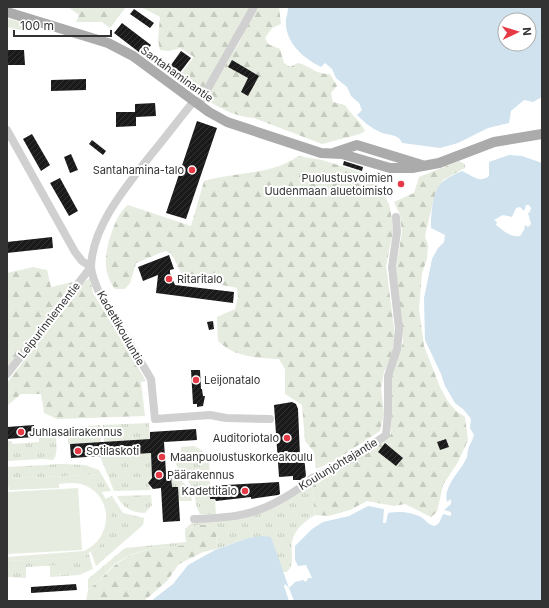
<svg xmlns="http://www.w3.org/2000/svg" width="549" height="608" viewBox="0 0 549 608" font-family="Inter,sans-serif">
<style>
.grass{fill:url(#grass-tufts)}
.forest{fill:url(#forest-firs)}
.park{fill:#e6ecdf}
.water{fill:#cfe2ee;fill-rule:evenodd}
.pier{fill:#fff}
.building{fill:url(#building-hatch)}
.lines{fill:none;stroke-linecap:round;stroke-linejoin:round}
.minor{stroke:#d0d0d0;stroke-width:8}
.major{stroke:#ababab;stroke-width:10}
.poi-dot{fill:#e63946;stroke:#fff;stroke-width:1.5}
.labels{text-anchor:middle;dominant-baseline:central;stroke-width:4;stroke-linejoin:round;paint-order:stroke}
.street-label{font-size:11px;fill:#333;stroke:#fff}
.poi-label{font-size:11px;fill:#333;stroke:#fff;text-anchor:start}
</style>
<defs>
<pattern id="grass-tufts" width="24" height="20" patternUnits="userSpaceOnUse"><rect width="24" height="20" fill="#e6ecdf"/><path d="M3 7l-1-3M5 7V3M7 7l1-3M15 17l-1-3M17 17v-4M19 17l1-3" fill="none" stroke="#c6cbc0"/></pattern>
<pattern id="forest-firs" width="22" height="20" patternUnits="userSpaceOnUse"><rect width="22" height="20" fill="#e6ecdf"/><path d="M5 1l3.5 6h-7zM16 11l3.5 6h-7z" fill="#c6cbc0"/></pattern>
<pattern id="building-hatch" width="6" height="6" patternUnits="userSpaceOnUse"><rect width="6" height="6" fill="#1a1a1a"/><path d="M-1 1l2-2M0 6l6-6M5 7l2-2" fill="none" stroke="#333"/></pattern>
</defs>
<rect width="100%" height="100%" fill="#fff"/>
<path class="grass" d="M149,423L150,439L104,442L103,425Z
M100,425L101,442L68,444L67,428Z
M54,428C56,436 59,454 53,460L42,459L7,461V441H11L13,444L39,442V429Z
M193,446C200,448 210,456 212,462L209,463L210,473L194,476L181,474L174,460L172,453L181,452V447Z
M151,451L152,479L148,483L151,490L114,491L100,456Z
M62,464L85,465L99,470L111,491L101,492L94,482L101,474L7,479V467Z
M171,477C183,478 191,489 192,501H179L172,487Z
M187,480H210V499H215L216,515L200,514C193,502 198,494 187,480Z
M312,483L315,515C305,521 295,529 292,541C290,553 296,563 287,572H282L271,537L248,538L217,549L216,534L210,525H198L187,529V545C161,548 133,548 113,566C104,574 98,583 88,590V579L125,548L186,542L185,529L194,521L230,519Z
M151,495L152,505L145,513C131,512 124,509 117,496Z
M112,496L123,513L144,518L143,525L96,566L91,552C110,540 115,519 105,499Z
M89,554L93,569L79,575L50,577V575L69,574V565L26,567V578L7,577V561L74,557Z"/>
<path class="forest" d="M68,7H126L110,28L102,22H76L79,15Z
M141,7H251L200,95L177,79L194,57L180,48L169,51L160,50L158,40L160,17Z
M259,7H279L281,24L272,28L265,38L268,44L280,49L284,63L290,67L298,63C313,67 314,74 330,74L337,86L331,93L333,102L345,105C351,115 360,120 365,131L360,134L322,144L254,118C237,117 224,110 210,102L209,97L213,86L239,43L245,29Z
M7,18L23,23L24,27L21,30L7,27Z
M298,156L322,160L364,173L377,183L389,204L392,219L393,232L386,266L395,336L391,358L384,372L381,388L384,413L380,431L334,461L316,469L314,452L305,441L302,405L285,394V369L279,359C257,358 234,357 218,341L217,317L235,309L238,297L237,288L183,277L171,253L165,251L136,263L130,283L125,289H115C100,269 106,247 114,226C117,219 121,210 128,205L191,226L204,181C235,172 273,175 298,156Z
M459,161L465,164V168L443,180L433,202L425,236L428,245L427,259L422,273L419,309L424,346L440,387L447,400L455,410L465,417L468,440L458,462L443,485L437,512L431,517L405,504L394,506L367,501L350,510L329,516L315,515L312,483C338,468 370,457 391,434V378L403,342L396,269L402,232L400,215L394,202L414,193L419,177Z
M33,267L47,270L51,287L73,282L7,369V273Z
M90,278L93,293L146,381L141,382L145,416L57,419L44,413L41,394H21L7,406V383L84,282Z
M198,525H210L216,534L217,549L203,552L179,564L167,581L144,601H86L88,590C98,583 104,575 113,567C133,548 161,548 187,545V529Z"/>
<path class="park" d="M101,474L102,481L94,482C100,490 106,497 109,507C117,530 101,552 78,557L7,561V557L84,551C112,539 115,497 84,485C76,482 67,483 59,484V488L9,490L7,479Z
M78,488L82,550L7,554V492Z
M50,565H69L70,574L50,575Z"/>
<path class="water" d="M288,7H542V97L533,102L524,100L511,111L509,123L488,128L458,143L440,148L402,143C398,133 388,136 380,132C371,128 364,122 357,115L362,110L359,103L351,96L347,87L336,78L332,69L325,63L321,67C303,58 284,42 286,19C287,15 288,12 288,7ZM505,20H529V44H505Z
M509,155L522,156L542,163V601H151L173,584L188,565L215,550L248,538L262,536L271,537L289,588L295,582L303,580L306,582L308,578H312L306,565L298,566L295,560V546L312,529L323,522L349,516L368,506L384,509L383,523H386L388,513C399,511 411,512 421,517C426,520 428,525 435,526L439,523L443,514L451,516V512L444,510L451,504V499L447,502C443,486 460,472 466,459C468,456 467,453 468,450C469,445 473,440 474,435L470,428L471,419L464,410L455,403L445,386L441,374L425,340L424,298L428,279L432,259L438,248L444,242L445,235L431,228C431,214 432,188 445,180C450,176 456,174 462,171C472,175 479,184 489,176V162ZM526,205H529L531,208L530,212L528,213L531,224L528,227L525,225L524,230L520,236C510,238 503,230 496,225L497,222L494,220L503,215L512,217L516,208L520,207L524,211Z"/>
<path class="pier" d="M285,584L289,588L294,601H289L284,586Z"/>
<path class="building" d="M134,9L154,23L150,28L130,14Z
M122,23L151,45L144,56L114,33Z
M7,50H24L25,65H7Z
M181,51L191,58L175,79L166,72Z
M232,60L259,76L248,96L241,92L248,78L228,67Z
M86,79V90L51,91V80Z
M155,103L156,116L136,117V126L116,127V112H135V104Z
M197,121L217,128L186,219L166,213Z
M32,134L50,165L41,171L23,139Z
M92,140L106,151L103,155L89,144Z
M71,154L78,170L70,173L64,157Z
M344,161L363,167L362,171L343,165Z
M60,178L78,211L69,216L50,183Z
M52,237L53,248L7,253V242Z
M169,255L174,269L170,270V273L175,285L234,292L233,303L156,293L158,275L143,281L138,267Z
M213,321L214,329L209,330L207,322Z
M191,370H200L201,389H202L203,396H205L203,406L197,407V404H193Z
M292,402L296,404L298,409L300,456H304L306,476L302,480H293V476L279,477L274,405Z
M34,425V437L7,439V427Z
M196,429L197,440L164,442L166,473L167,477L171,476L172,487H178L180,521L163,522L161,488L153,489L148,483L152,478L151,453L71,458L70,444L150,439V432Z
M446,439L449,447L440,450L437,442Z
M385,443L403,458L396,466L378,452Z
M279,482L280,494L278,495L257,498L251,499V497L216,501L215,499H210L209,486Z
M76,584L77,590L31,593V587Z"/>
<g class="lines">
<path class="minor" d="M194,101C179,119 165,138 150,156C126,187 93,225 91,266C91,274 95,282 98,290L151,379L155,419L210,415L226,418L270,419
M199,104L254,7
M7,130L75,252L82,261L91,267
M7,374L91,267
M194,519C234,518 258,515 292,493C299,488 307,484 312,478L354,458L386,435L388,412V376L397,349L399,329L392,267L397,232L396,217"/>
<path class="major" d="M7,12L108,43L133,56L209,112L227,122L321,153L342,154L390,168H412L439,163L494,142L542,134
M333,153L357,145L422,165"/>
</g>
<g class="poi-dot">
<circle cx="192" cy="170" r="4"/>
<circle cx="401" cy="184" r="4"/>
<circle cx="169" cy="279" r="4"/>
<circle cx="196" cy="380" r="4"/>
<circle cx="21" cy="432" r="4"/>
<circle cx="287" cy="438" r="4"/>
<circle cx="78" cy="451" r="4"/>
<circle cx="162" cy="457" r="4"/>
<circle cx="159" cy="475" r="4"/>
<circle cx="245" cy="491" r="4"/>
</g>
<g class="labels">
<g class="street-label">
<text transform="translate(177 74) rotate(36)">Santahaminantie</text>
<text transform="translate(49 320) rotate(-52)">Leipurinniementie</text>
<text transform="translate(121 328) rotate(60)">Kadettikouluntie</text>
<text transform="translate(338 464) rotate(-31)">Koulunjohtajantie</text>
</g>
<g class="poi-label">
<text x="184" y="170" text-anchor="end">Santahamina-talo</text>
<text x="393" y="178" text-anchor="end">Puolustusvoimien<tspan x="393" dy="13">Uudenmaan aluetoimisto</tspan></text>
<text x="177" y="279">Ritaritalo</text>
<text x="204" y="380">Leijonatalo</text>
<text x="29" y="432">Juhlasalirakennus</text>
<text x="279" y="438" text-anchor="end">Auditoriotalo</text>
<text x="86" y="451">Sotilaskoti</text>
<text x="170" y="457">Maanpuolustuskorkeakoulu</text>
<text x="167" y="475">Päärakennus</text>
<text x="237" y="491" text-anchor="end">Kadettitalo</text>
</g>
</g>
<rect width="549" height="608" fill="none" stroke="#333333" stroke-width="16"/>
<g transform="translate(517 32) rotate(86)"><circle r="19" fill="#ffffff" stroke="#adadad"/>
<path d="M0-3L7 15L0 10L-7 15Z" fill="#e63946"/>
<text y="-6" font-size="11" font-weight="bold" text-anchor="middle" fill="#333333">N</text>
</g>
<path d="M14 30v6h97v-6" fill="none" stroke="#333333" stroke-width="2"/>
<text x="20" y="30" font-size="12" fill="#333333" stroke="#ffffff" stroke-width="3" paint-order="stroke">100 m</text>
</svg>
